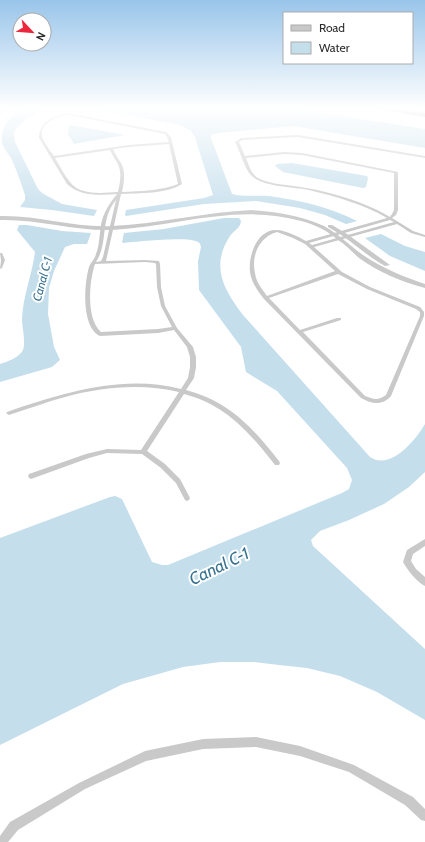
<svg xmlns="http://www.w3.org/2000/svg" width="425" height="842" viewBox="0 0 425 842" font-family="Cabin,sans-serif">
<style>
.water{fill:#c4deec}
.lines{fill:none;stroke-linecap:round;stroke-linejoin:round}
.minor{fill:#c9c9c9;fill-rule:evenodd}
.tertiary{fill:#c9c9c9;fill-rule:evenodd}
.motorway{fill:#939393;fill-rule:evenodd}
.labels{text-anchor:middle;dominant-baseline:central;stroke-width:4;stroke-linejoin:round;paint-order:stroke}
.far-water-label{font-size:12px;font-style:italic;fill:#387291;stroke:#fff}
.near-water-label{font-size:17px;font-style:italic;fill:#387291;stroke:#fff}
</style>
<rect width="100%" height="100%" fill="#fff"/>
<path class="water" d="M25,107H50L29,117L17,127L14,133L15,142L38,189L42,193L62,204L97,210L94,216L52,210L20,207L25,200V195C21,183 17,171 12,160C9,154 4,149 2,143C0,126 12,114 25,107Z
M81,107H283L425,129V148L293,126L219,133L211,135V138L232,194C244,197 257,195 269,196C300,200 329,207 357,221L346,224L325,215L300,208L256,201L204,204L126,216L125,215L126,210L204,198L213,195L195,137L190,130L180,125Z
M69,125H71L125,135L74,144L68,134Z
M292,163L367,176L368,178L366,187L363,188L283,172L275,166L277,164Z
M224,218H239L241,221C240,229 234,230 230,236C210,266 224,290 243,315L370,457C390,471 416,440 425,424V472L409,487L384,504L349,520L320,531L311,540L313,546L425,649V720L377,692L340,676L307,668L279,665L254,662H220L183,667L123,684L0,745V538L110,497L115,496L122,499L152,562L162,565H168L342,493L349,489L352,480L347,468L277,391L246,372L241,347L199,290L198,261L201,247C200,244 200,243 198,242C187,236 137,242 123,243L122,242L124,233L164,229Z
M19,225H27L62,231L91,233L87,244H74L65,247L54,271L49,288L48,314L54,347L60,360L52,367L0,382V364C7,362 20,357 23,350C26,341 22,328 22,319C23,296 32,275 35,252L17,230Z
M381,234L405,246L425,252V271L390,256L365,238Z"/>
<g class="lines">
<path class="minor" d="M68,113L166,132L171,137L182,184C167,194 139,193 121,194L106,261L145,260L159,261L160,264L161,287L165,306L177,328L193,347L196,357V367L194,378L186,390C230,402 252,427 279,461L280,463L279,465H275C249,432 226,405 184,394L147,451L165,464L180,479L190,498L189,500L187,501L185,500L176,483L161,468L142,454L107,453L89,458L31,479L29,478L28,476L29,474L86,454L107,449L141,450L179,392C142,383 101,387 65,397C46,402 28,409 9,415L6,413L7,412C63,393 122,374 181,389L188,378L190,367V357L187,347L174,330L158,333L100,336C81,327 84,284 89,267C91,262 95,259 96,254C99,247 99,239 100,233C101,217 107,206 117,194C100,195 81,197 67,184L39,138C39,122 54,115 68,113ZM68,115L165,134L167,137L169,142L129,145L54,156C50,151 46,145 43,139C37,124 57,116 68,115ZM169,144L178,184C161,191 140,191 122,192C124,183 126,172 121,163C118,158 115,154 113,149L129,147ZM110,150C112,155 115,159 118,164C122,173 120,183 118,192C103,193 80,196 70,182C64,175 60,166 55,158ZM116,200L103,257L101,261L96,262C109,242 99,221 116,200ZM145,262L155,263L156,264L157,287L161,306L172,327L158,329L101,332C86,319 89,282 95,264Z
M298,135L425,156V158L298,137L242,140L239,142L245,156L284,152L302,153L398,172V210L396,215L392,218L413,231L425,235V237L411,233L397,224L314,247L342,272L370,287L420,307L424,312V316L391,396C382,406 372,404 361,398L264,299C258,291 251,282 250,272C248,256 257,229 277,230C285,230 299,237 306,241L387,218C366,205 334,196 309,190C294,187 261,187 251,175C246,171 239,149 235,142L241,138ZM284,154L302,155L394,173V210L392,214L390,217C368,203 331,192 306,188C293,185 270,185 258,178C251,174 249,165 246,158ZM390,220L394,222L312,245L309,243ZM277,232L293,238L305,244L335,271L267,296C262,289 256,282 255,273C251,256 259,237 277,232ZM338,274L367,289L416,309L420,312V316L386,395C378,401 373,399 365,396L303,332L341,320V318H337L300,330L269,298Z
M0,253H2L5,260L2,268L0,269L1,260Z
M425,539V546L413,554L411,561L416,569L425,577V586C416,581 408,571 403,562L407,550Z
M256,737L300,746L354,765L413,797L425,809V821L421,820L405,805L349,772L300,756L256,747L203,749L146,761L85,789L18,830L8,842H0V836L10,822L79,783L145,751L203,739Z"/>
<path class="tertiary" d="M10,107H15L0,114V112Z
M252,210C276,212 301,215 324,226C339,234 350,246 363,255C382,268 404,277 425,284V288C402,282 378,272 359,258C352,252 346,245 338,240C328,231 314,224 301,221C237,203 175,227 112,230C74,231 38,219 0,220V216C38,215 75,228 112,226C159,224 205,212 252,210Z
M328,225H332L347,234L390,265L385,266C365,255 349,238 328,227Z"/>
<path class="motorway" d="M368,107H380L425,113V117Z"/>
</g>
<linearGradient id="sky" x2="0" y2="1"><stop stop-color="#99c5ea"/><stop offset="0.48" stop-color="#fff"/><stop offset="1" stop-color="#fff" stop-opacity="0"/></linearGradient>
<rect width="425" height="225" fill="url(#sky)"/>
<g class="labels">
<g class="far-water-label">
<text transform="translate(42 279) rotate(-75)">Canal C-1</text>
</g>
<g class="near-water-label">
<text transform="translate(219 566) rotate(-26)">Canal C-1</text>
</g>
</g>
<rect x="283" y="12" width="130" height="52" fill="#ffffff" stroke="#ababab"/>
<rect x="291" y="25" width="20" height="6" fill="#c9c9c9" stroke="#ababab"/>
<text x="319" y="32" font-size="12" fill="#2c2c2c">Road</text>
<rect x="291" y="42" width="20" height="12" fill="#c4deec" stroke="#ababab"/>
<text x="319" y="52" font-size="12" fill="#2c2c2c">Water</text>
<g transform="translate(32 32) rotate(116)"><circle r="19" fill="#ffffff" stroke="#ababab"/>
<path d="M0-3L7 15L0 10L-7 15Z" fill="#ec263c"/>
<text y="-6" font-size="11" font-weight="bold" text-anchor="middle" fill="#2c2c2c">N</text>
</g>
</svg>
